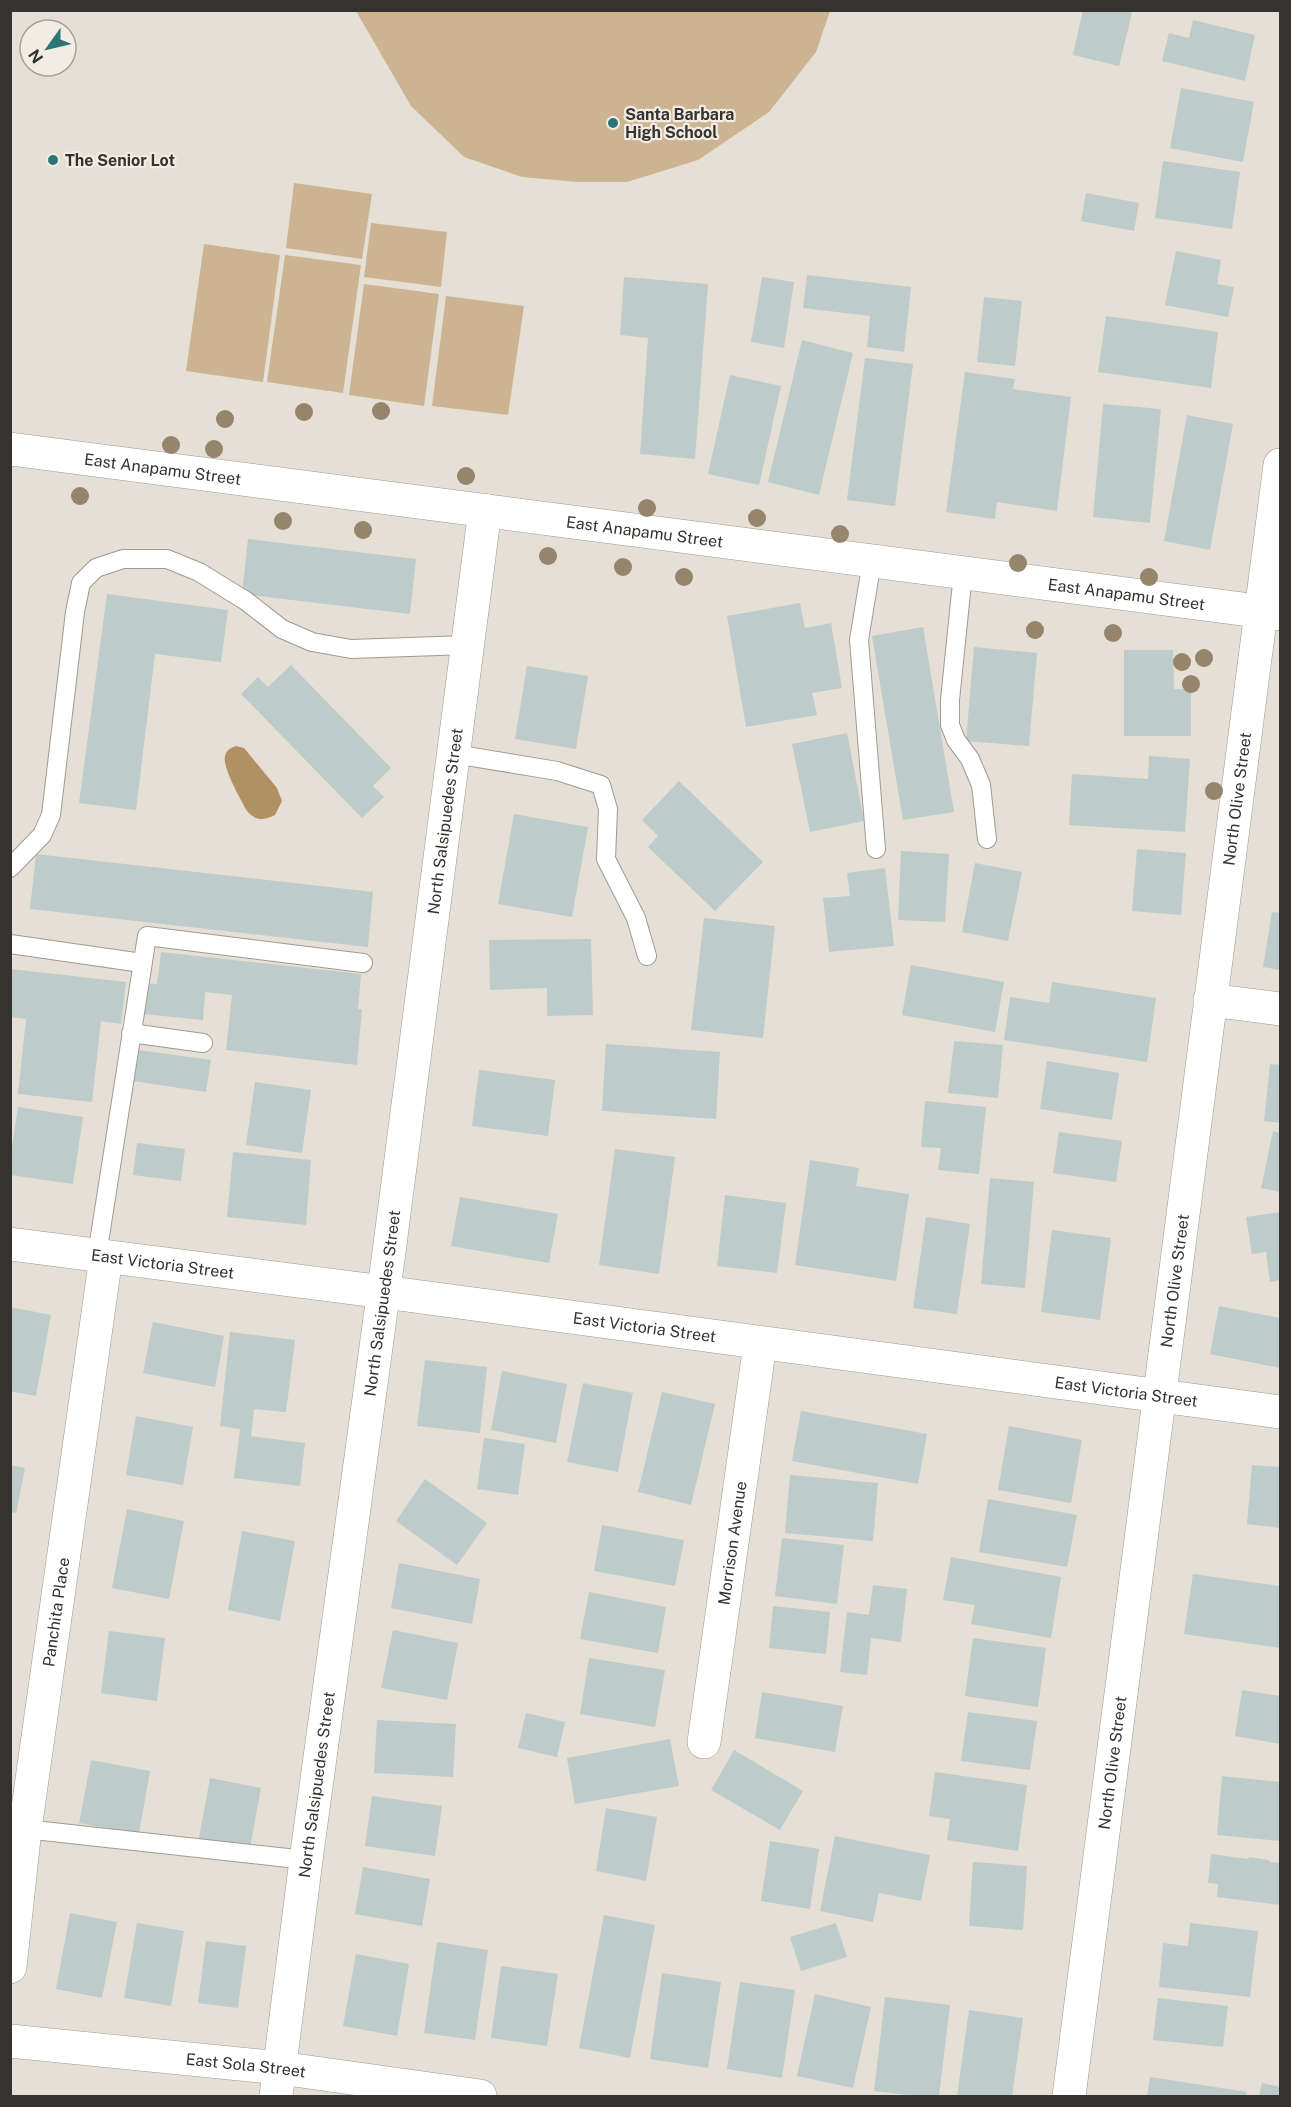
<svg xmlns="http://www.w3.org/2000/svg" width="1291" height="2107" viewBox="0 0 1291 2107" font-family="'Public Sans',sans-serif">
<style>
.green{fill:#ccb492}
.water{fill:#b19163}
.building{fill:#becbcb}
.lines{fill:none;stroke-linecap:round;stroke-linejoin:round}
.lane-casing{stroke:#a09a91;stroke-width:20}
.street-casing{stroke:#a09a91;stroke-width:34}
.secondary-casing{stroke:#a09a91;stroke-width:34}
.lane{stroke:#fff;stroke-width:18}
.street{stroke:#fff;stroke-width:33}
.secondary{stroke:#fff;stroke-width:33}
.tree{fill:#95856c}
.poi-dot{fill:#2b7577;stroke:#f2ece3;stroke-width:2}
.labels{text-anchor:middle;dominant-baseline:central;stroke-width:4.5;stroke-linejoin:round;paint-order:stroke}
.poi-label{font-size:16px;font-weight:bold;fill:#35332f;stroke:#f2ece3;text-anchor:start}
.street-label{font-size:16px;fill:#35332f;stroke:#f2ece3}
</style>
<rect width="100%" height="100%" fill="#e5dfd5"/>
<path class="green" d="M356,11H830L816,52L769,112L698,160L627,182H577L522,177L464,157L411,106Z
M294,183L372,194L362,259L286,248Z
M371,223L447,232L441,287L364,277Z
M204,244L280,255L263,382L186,371Z
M285,255L361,265L343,393L267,382Z
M364,284L439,294L424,406L349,395Z
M446,296L524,306L508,415L432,406Z"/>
<path class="water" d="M236,746L244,748L277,788L282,801L275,815C263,821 256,821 247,811C241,800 222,767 225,756C226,750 231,748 236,746Z"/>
<path class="building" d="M1083,10H1121L1132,13L1119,66L1073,55Z
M1193,20L1255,35L1245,81L1162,61L1169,33L1189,38Z
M1181,88L1254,102L1243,162L1170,148Z
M1163,161L1240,172L1232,229L1155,218Z
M1086,193L1139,203L1134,231L1081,221Z
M1176,251L1221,260L1217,284L1234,287L1228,317L1165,305Z
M807,275L911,287L904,352L867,347L870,316L803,308Z
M624,277L708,284L695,459L640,454L648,338L620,335Z
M762,277L794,282L784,348L751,342Z
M984,297L1022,301L1015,366L977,362Z
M1106,316L1218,332L1211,388L1098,372Z
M802,340L853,353L819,495L768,482Z
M865,358L913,364L895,506L847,500Z
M965,372L1015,379L1013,389L1071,397L1057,511L997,502L995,519L946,512Z
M730,375L781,386L759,485L708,474Z
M1103,404L1161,409L1150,523L1093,517Z
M1187,415L1233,424L1210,550L1164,541Z
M248,539L416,559L410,614L242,594Z
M107,594L228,610L221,662L155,654L136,810L79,803Z
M800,603L805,628L831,623L842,688L812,693L817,715L746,727L727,616Z
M923,627L954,812L903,820L872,636Z
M974,647L1037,653L1029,746L966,741Z
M1124,650H1173L1174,689H1191V736H1124Z
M291,665L391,768L373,786L384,797L362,818L241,694L258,677L268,687Z
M527,666L588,676L576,749L515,739Z
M847,733L864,821L810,832L792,744Z
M1149,756L1190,759L1185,832L1069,825L1072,774L1148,779Z
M679,781L763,862L715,911L648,847L658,836L642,820Z
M514,814L588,827L572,917L498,904Z
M1137,849L1186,853L1181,915L1132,911Z
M901,851L949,854L945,922L898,920Z
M36,854L373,892L368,947L30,909Z
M975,863L1022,872L1008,941L962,932Z
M885,868L894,946L829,952L823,898L850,896L847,873Z
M1272,912L1280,913V970L1263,967Z
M704,918L775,926L763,1038L691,1030Z
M591,939L593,1015L547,1016V988L490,990L489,940Z
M161,952L361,974L358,1009H362L357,1065L226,1050L232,995L205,992L203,1020L143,1014L146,983L157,984Z
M911,965L1004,982L995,1032L902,1015Z
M10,969L126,982L121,1024L101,1021L92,1102L18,1094L26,1019L10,1017Z
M1052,982L1156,998L1147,1062L1004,1040L1010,997L1049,1003Z
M954,1041L1003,1045L998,1098L948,1093Z
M606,1044L720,1052L716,1119L602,1111Z
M138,1050L211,1060L206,1092L133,1081Z
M1047,1061L1119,1073L1112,1120L1040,1109Z
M1270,1064L1280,1065V1123L1264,1121Z
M479,1070L555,1080L548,1136L472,1126Z
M255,1082L311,1090L302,1153L246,1145Z
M925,1101L986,1107L979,1174L938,1170L941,1148L921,1147Z
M18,1107L83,1117L73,1184L10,1175V1160Z
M1273,1131L1280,1133V1192L1261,1188Z
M1059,1132L1122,1141L1116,1182L1053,1173Z
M137,1143L185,1149L181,1181L133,1175Z
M615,1149L675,1157L659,1274L599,1265Z
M233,1152L311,1160L306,1225L227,1217Z
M810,1160L859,1168L856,1186L909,1194L896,1281L795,1265Z
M990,1178L1034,1182L1025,1288L981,1284Z
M725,1195L786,1203L777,1273L717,1266Z
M460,1197L558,1214L549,1263L451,1246Z
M1280,1212V1280L1270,1282L1266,1252L1252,1254L1246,1217Z
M926,1217L970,1224L957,1314L913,1308Z
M1052,1230L1111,1238L1100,1320L1041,1312Z
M1219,1306L1280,1318V1368L1210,1354Z
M10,1307L51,1315L36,1396L10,1391Z
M153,1322L224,1336L215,1387L143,1373Z
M230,1332L295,1340L286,1412L254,1409L251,1436L305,1443L300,1486L234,1478L240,1429L220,1426Z
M425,1360L487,1367L480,1433L417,1426Z
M502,1371L567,1384L556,1443L491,1430Z
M583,1383L633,1393L618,1472L567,1462Z
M662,1392L715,1404L691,1505L638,1492Z
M801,1411L927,1434L918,1484L792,1461Z
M136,1416L193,1427L183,1485L126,1475Z
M1009,1426L1082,1440L1071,1503L998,1490Z
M484,1438L525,1444L518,1495L477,1489Z
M10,1465L25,1468L16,1513L10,1512Z
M1252,1465L1280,1467V1528L1247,1524Z
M790,1475L878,1483L873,1541L785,1533Z
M425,1479L487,1523L457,1565L396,1521Z
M988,1499L1077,1515L1067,1567L979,1552Z
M127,1509L184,1521L169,1599L112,1588Z
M602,1525L684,1540L675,1586L594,1571Z
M242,1531L295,1541L280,1621L228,1610Z
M782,1538L844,1545L837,1604L775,1596Z
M951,1557L1061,1577L1051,1638L971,1624L975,1605L943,1600Z
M399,1563L480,1579L472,1624L391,1608Z
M1193,1574L1280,1586V1648L1184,1634Z
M873,1585L907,1589L901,1642L871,1638L867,1675L840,1672L847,1612L869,1615Z
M589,1592L666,1607L658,1653L580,1639Z
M773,1606L830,1612L826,1654L769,1648Z
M393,1630L458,1643L447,1700L381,1688Z
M109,1631L165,1638L157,1701L101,1693Z
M973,1638L1046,1648L1038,1707L965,1696Z
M589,1658L665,1670L655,1727L580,1714Z
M1242,1690L1280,1696V1744L1235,1736Z
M762,1692L843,1706L835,1752L755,1738Z
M968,1712L1037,1721L1030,1770L961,1761Z
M526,1713L565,1722L557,1757L518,1748Z
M377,1720L456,1724L453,1777L374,1773Z
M670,1739L679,1786L575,1804L567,1758Z
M734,1750L803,1791L780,1830L711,1790Z
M91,1760L150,1771L139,1834L79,1823Z
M935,1772L1027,1785L1018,1851L947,1840L950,1819L929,1816Z
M1222,1776L1280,1782V1841L1217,1835Z
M210,1778L261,1788L249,1853L198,1843Z
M372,1796L442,1806L435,1856L365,1846Z
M606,1808L657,1817L646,1881L596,1871Z
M835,1836L930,1855L921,1901L879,1893L873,1922L820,1911Z
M770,1841L819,1849L810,1909L761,1901Z
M1211,1854L1248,1859L1249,1857L1269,1860V1862L1280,1863V1905L1217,1897L1218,1884L1208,1883Z
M973,1862L1027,1866L1023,1930L969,1926Z
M363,1867L430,1879L422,1926L355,1914Z
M70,1913L117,1922L102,1998L56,1989Z
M604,1915L655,1925L630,2058L579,2048Z
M137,1923L184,1931L171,2006L124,1998Z
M836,1923L847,1957L801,1971L790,1937Z
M1190,1923L1258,1931L1250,1997L1159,1987L1163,1943L1188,1946Z
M206,1941L246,1946L238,2008L198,2003Z
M437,1942L488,1950L475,2040L424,2033Z
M356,1954L409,1964L397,2036L343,2026Z
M501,1966L558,1974L547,2046L491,2038Z
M662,1973L721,1982L708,2068L650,2059Z
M740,1982L795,1990L782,2078L727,2069Z
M815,1994L871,2007L853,2088L797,2076Z
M885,1997L950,2005L939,2096H917L874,2091Z
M1158,1998L1228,2006L1223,2047L1153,2040Z
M969,2010L1023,2018L1012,2096H957Z
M1150,2077L1247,2092L1246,2096H1147Z
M1262,2083L1280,2087V2096H1259Z"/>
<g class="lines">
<defs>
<path id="lane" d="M872,561L859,640L876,849
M963,573L950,700V725L956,740L970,759L981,785L987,839
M454,754L557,771L601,785L608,809L606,859L636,918L647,956
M10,868L42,835L51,815L75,612L81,583L96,568L123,559H167L199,572L246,601L282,629L312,642L351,649L468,645
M10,944L142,963
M131,1033L203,1043
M97,1255L147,936L363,963
M25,1829L306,1860"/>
<g id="street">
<path d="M1210,1000L1280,1009"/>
<path id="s1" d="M10,1244L384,1292L1280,1412"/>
<path id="s2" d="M704,1742L760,1344"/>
<path id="s3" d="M10,1967L25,1829L106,1257"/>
<path id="s4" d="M10,2041L280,2068L480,2096"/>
<path id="s5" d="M276,2096L306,1860L389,1252L485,510"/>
<path id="s6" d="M1069,2096L1280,465"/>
</g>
<g id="secondary">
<path id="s7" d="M10,449L1280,614"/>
</g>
</defs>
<use href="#lane" class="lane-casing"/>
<use href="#street" class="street-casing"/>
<use href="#secondary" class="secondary-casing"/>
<use href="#lane" class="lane"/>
<use href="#street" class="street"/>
<use href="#secondary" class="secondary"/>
</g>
<g class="tree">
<circle cx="381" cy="411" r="9"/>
<circle cx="304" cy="412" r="9"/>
<circle cx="225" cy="419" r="9"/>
<circle cx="171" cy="445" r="9"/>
<circle cx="214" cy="449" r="9"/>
<circle cx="466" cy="476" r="9"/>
<circle cx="80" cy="496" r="9"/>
<circle cx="647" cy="508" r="9"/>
<circle cx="757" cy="518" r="9"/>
<circle cx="283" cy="521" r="9"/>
<circle cx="363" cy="530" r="9"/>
<circle cx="840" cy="534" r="9"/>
<circle cx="548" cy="556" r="9"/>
<circle cx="1018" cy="563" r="9"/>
<circle cx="623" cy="567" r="9"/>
<circle cx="684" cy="577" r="9"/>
<circle cx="1149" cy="577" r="9"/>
<circle cx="1035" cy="630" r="9"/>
<circle cx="1113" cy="633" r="9"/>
<circle cx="1204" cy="658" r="9"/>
<circle cx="1182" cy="662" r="9"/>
<circle cx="1191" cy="684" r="9"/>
<circle cx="1214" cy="791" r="9"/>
</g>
<g class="poi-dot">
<circle cx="613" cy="123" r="6"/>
<circle cx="53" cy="160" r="6"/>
</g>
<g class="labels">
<g class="poi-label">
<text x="625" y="114">Santa Barbara<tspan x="625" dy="18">High School</tspan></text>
<text x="65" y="160">The Senior Lot</text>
</g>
<g class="street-label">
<text stroke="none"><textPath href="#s7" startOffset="154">East Anapamu Street</textPath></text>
<text stroke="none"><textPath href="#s7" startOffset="640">East Anapamu Street</textPath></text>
<text stroke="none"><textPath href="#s7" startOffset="1126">East Anapamu Street</textPath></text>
<text stroke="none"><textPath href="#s6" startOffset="1308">North Olive Street</textPath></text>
<text stroke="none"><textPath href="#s5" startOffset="1286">North Salsipuedes Street</textPath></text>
<text stroke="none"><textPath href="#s1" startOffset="154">East Victoria Street</textPath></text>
<text stroke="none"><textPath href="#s6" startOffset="822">North Olive Street</textPath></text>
<text stroke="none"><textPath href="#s5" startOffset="800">North Salsipuedes Street</textPath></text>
<text stroke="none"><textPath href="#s1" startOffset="640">East Victoria Street</textPath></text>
<text stroke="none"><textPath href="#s1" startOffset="1126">East Victoria Street</textPath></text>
<text stroke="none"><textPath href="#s2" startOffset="201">Morrison Avenue</textPath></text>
<text stroke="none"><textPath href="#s3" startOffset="358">Panchita Place</textPath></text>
<text stroke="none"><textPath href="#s6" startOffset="336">North Olive Street</textPath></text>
<text stroke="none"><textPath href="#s5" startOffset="314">North Salsipuedes Street</textPath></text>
<text stroke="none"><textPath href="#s4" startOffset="237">East Sola Street</textPath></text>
</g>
</g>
<rect width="1291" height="2107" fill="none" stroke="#35332f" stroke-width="24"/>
<g transform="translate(48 48) rotate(236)"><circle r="28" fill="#f2ece3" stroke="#a6a29b" stroke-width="1.5"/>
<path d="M0-4.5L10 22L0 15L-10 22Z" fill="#2b7577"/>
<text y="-9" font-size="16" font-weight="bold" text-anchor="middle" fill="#35332f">N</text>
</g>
</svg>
